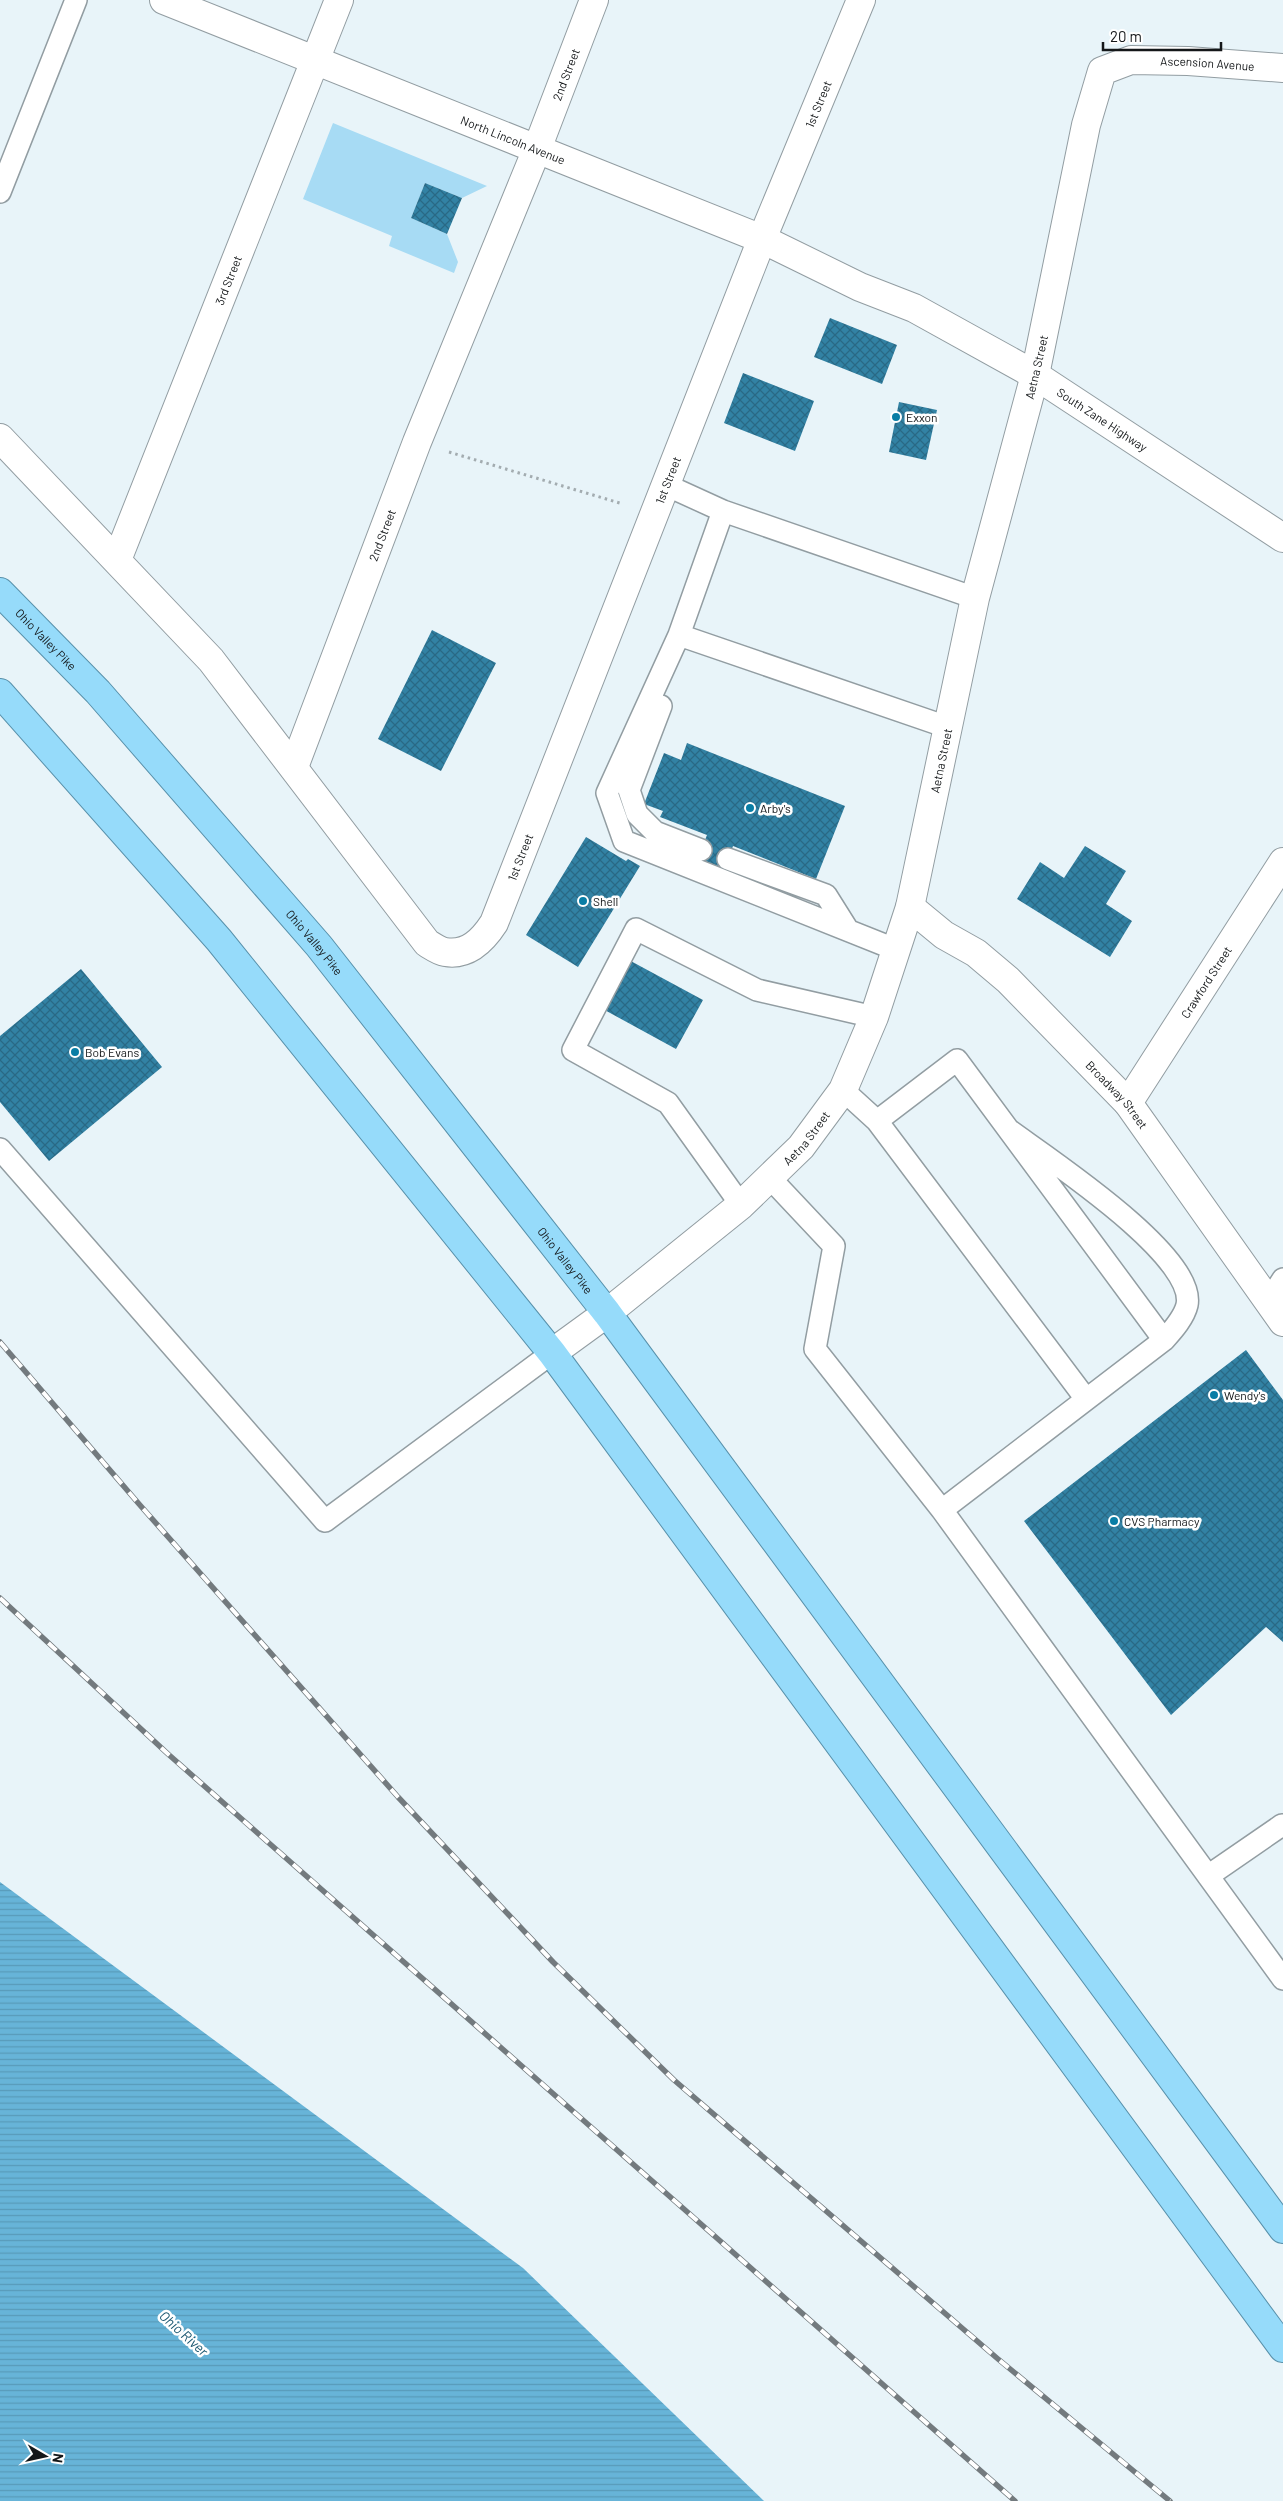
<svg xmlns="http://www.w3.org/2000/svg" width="1283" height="2501" viewBox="0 0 1283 2501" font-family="Barlow,sans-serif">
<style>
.grass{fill:#a7dbf4}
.water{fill:url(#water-rules)}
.building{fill:url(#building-cross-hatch)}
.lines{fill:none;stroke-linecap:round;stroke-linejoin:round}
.service-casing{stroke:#929da2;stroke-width:24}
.minor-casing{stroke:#929da2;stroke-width:30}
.tertiary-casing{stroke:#929da2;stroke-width:30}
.trunk-casing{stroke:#5891ab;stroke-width:30}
.path{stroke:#a3acb0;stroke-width:3;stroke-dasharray:2.5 4;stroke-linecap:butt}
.service{stroke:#fff;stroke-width:21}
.minor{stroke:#fff;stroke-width:28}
.tertiary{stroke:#fff;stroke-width:28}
.trunk{stroke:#96dbfa;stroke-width:28}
.rail-casing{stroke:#737a7e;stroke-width:5.5}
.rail{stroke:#fff;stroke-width:4;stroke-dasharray:11;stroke-linecap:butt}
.poi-dot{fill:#097da5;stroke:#fff;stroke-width:2}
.labels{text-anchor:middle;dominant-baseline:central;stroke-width:5;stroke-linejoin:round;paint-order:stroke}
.street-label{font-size:12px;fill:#141719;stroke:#fff}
.poi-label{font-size:12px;fill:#141719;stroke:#fff;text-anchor:start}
.water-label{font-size:14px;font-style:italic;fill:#1c5871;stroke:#fff}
</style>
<defs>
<pattern id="water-rules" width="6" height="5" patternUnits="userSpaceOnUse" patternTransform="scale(1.25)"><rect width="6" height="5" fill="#67b4d8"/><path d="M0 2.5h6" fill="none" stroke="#589ab9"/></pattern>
<pattern id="building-cross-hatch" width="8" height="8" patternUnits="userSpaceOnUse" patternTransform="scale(1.25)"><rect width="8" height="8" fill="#3282a4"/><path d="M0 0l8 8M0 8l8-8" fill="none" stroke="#296985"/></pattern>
</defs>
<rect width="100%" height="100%" fill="#e8f4f9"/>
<path class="grass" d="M333,123L487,186L462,198L425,183L411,218L447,234L458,262L454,273L389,246L392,236L303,199Z"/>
<path class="water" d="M0,1882L523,2268L764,2501H0Z"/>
<path class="building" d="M425,183L462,198L447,234L411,218Z
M830,318L897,345L882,384L814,357Z
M743,373L814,401L795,451L724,423Z
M899,402L937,410L926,460L889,452Z
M432,630L496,663L441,771L378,739Z
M687,743L845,806L816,879L733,846L724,869L698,858L707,835L660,817L663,811L644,804L664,753L681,760Z
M586,837L626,861L628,859L640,866L578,967L526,935Z
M1085,846L1126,871L1106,904L1132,921L1110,957L1017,899L1040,862L1064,878Z
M627,959L703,1000L676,1049L601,1008Z
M81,969L162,1067L49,1161L0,1102V1036Z
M1246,1350L1283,1400V1642L1266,1627L1171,1715L1024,1521Z"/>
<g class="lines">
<defs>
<path id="service" d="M0,192L76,0
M666,485L723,511
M679,635L607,793L624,841L897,950
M661,706L629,790L637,814L655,832L701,850
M947,727L679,635L723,511L975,598
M728,859L826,895L848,930
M843,1090L877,1121L1086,1399
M877,1121L957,1060L1164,1340
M0,1149L325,1521L552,1353
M770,1178L834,1246L815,1349L942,1510L1283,1979
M741,1205L668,1103L573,1050L636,929L757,990L874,1017
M1268,1302L1283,1279
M942,1510L1164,1340C1172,1331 1184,1318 1187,1305C1197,1256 1047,1158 1009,1130
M1208,1876L1282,1825L1283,1827"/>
<g id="minor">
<path id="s1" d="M1035,375L1086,125L1102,71L1131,60L1188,61L1283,68"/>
<path id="s2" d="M0,438L211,660L427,943C432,946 439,951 445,952C468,956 483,940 494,923L762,239L861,0"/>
<path id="s3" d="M117,560L339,0"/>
<path id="s4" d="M294,767L417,442L537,149L594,0"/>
<path id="s5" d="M910,907L944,935L976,953L1008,980L1128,1103L1283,1322"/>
<path id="s6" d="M1128,1103L1283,862"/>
</g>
<g id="tertiary">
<path id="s7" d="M164,0L762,239L860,287L914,308L1035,375L1283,538"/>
<path id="s8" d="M552,1353L607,1313L741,1205L801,1147L843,1090L874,1017L910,907L975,598L1035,375"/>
</g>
<g id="trunk">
<path id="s9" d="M0,592L98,692L319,946L607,1313L1283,2229"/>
<path d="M0,693L219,940L552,1353L1283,2348"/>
</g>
</defs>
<use href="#service" class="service-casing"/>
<use href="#minor" class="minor-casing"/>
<use href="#tertiary" class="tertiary-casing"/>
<use href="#trunk" class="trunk-casing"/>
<path class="path" d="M449,452L623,504"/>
<use href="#service" class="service"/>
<use href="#minor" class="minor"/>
<use href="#tertiary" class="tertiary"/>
<use href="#trunk" class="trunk"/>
<defs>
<path id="rail" d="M0,1342L139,1504L398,1797L553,1962L674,2080L998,2359L1170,2501
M0,1598L168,1754L1015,2501"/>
</defs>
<use href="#rail" class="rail-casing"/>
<use href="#rail" class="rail"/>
</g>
<g class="poi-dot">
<circle cx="896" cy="417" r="5"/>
<circle cx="750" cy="808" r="5"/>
<circle cx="583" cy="901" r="5"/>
<circle cx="75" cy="1052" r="5"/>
<circle cx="1214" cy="1395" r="5"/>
<circle cx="1114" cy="1521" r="5"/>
</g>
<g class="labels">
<g class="street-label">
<text stroke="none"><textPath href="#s1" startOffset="419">Ascension Avenue</textPath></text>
<text stroke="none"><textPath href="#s4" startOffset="744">2nd Street</textPath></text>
<text stroke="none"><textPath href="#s2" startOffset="1624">1st Street</textPath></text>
<text stroke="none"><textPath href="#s7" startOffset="376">North Lincoln Avenue</textPath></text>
<text stroke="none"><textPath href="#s3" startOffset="301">3rd Street</textPath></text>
<text transform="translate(1036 367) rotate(-77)">Aetna Street</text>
<text stroke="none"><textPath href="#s7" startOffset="1030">South Zane Highway</textPath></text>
<text stroke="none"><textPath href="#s2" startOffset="1219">1st Street</textPath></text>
<text stroke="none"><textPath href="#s4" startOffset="248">2nd Street</textPath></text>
<text stroke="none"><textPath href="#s9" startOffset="66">Ohio Valley Pike</textPath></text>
<text stroke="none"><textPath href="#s8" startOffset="739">Aetna Street</textPath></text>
<text stroke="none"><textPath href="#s2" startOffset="814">1st Street</textPath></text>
<text stroke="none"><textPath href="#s9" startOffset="471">Ohio Valley Pike</textPath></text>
<text stroke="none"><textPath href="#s6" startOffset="144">Crawford Street</textPath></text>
<text stroke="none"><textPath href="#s5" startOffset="281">Broadway Street</textPath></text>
<text stroke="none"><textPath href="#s8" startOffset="334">Aetna Street</textPath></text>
<text stroke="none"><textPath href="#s9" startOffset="876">Ohio Valley Pike</textPath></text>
</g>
<g class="poi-label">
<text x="906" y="417">Exxon</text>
<text x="760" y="808">Arby's</text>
<text x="593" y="901">Shell</text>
<text x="85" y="1052">Bob Evans</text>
<text x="1224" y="1395">Wendy's</text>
<text x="1124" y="1521">CVS Pharmacy</text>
</g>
<g class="water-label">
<text transform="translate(184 2333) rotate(42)">Ohio River</text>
</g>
</g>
<g transform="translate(45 2456) rotate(99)" stroke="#ffffff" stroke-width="4" paint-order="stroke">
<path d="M0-4L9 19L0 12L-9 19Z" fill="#141719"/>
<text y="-8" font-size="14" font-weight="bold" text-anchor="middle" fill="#141719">N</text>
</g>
<path d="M1103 42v8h118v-8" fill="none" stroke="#141719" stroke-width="2.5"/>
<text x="1110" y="42" font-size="15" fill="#141719" stroke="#ffffff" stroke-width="4" paint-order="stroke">20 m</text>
</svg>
